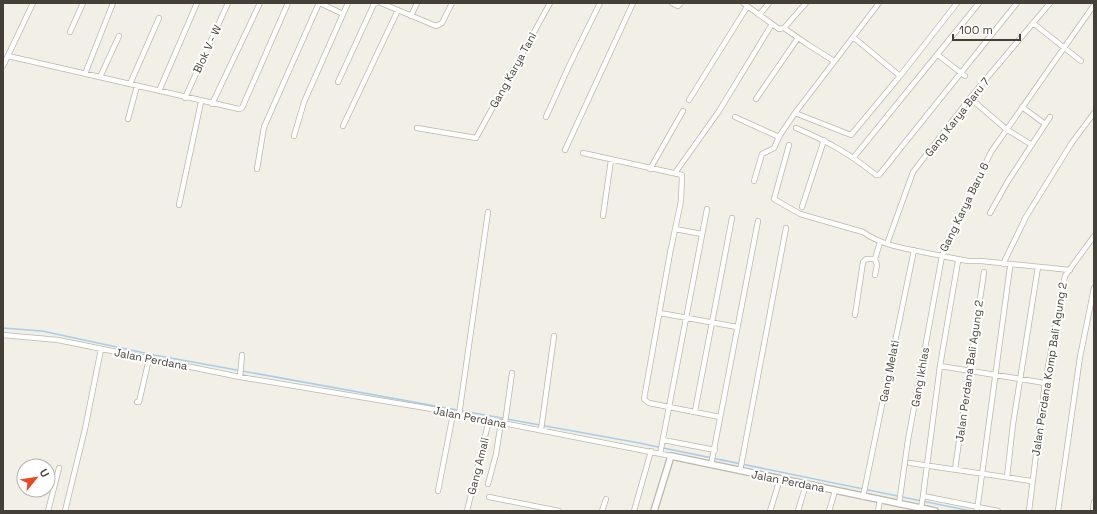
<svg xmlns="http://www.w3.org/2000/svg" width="1097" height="514" viewBox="0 0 1097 514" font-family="'Space Grotesk',sans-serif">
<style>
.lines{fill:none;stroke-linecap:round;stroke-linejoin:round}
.stream{stroke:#a8cdea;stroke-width:1.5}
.minor-casing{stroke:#bdb7aa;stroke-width:6}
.tertiary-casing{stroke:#bdb7aa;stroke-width:8}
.minor{stroke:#fff;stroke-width:4.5}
.tertiary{stroke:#fff;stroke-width:5.5}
.labels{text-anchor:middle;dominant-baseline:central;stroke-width:4;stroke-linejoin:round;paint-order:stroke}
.street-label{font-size:11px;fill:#454037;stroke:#fff}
</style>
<rect width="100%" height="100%" fill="#f2efe7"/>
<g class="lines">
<path class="stream" d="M3,328L42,331L154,355L634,442L971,511"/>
<defs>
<path id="minor" d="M381,3L436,26L442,23L452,3
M672,3L678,6L681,3
M743,3L779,29L784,28L807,44L834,61
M343,14L348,3
M759,15L769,3
M411,16L417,3
M1033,23L1081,61
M784,28L806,3
M70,32L83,3
M853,37L900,76
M938,55L965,76
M8,56L239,109L242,108L288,3
M3,66L33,3
M85,74L113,3
M100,77L119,36
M338,82L374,4L377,3
M130,84L159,18
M159,91L197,3
M185,98L228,3
M970,98L1006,129L1032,145
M756,99L798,38
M689,100L747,7
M212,104L260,3
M1022,107L1045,124
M795,113L851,135L900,76L957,3
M546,117L569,66L600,3
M735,117L779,137
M128,119L137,86
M343,126L398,10
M417,128L476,138L550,3
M796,128C827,141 850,154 876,175H879L1017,3
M294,136L304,102L343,14L320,3
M789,145L774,199L800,214L863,232C885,248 916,250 942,256L991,152L1094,5
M565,150L633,3
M583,153L682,175L681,201L670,253L644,399L649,403L720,417
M854,157L979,3
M257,169L264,127L319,3
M650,169L683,111
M675,173L719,111L772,24
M754,181L762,154L774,148L780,135L795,113L879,3
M179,205L201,102
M802,207L824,140
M990,213L1008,181L1050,117
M603,216L611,160
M1024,220L1071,144L1094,113
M675,229L702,234
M887,244L913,172L970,98L1050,3
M958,261L940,366L923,496L998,511
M1003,264L1025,219
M875,275L877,265L875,259L880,242
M660,313L737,327
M855,315L863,262L866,259H875
M3,335L58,340L240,377L426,408L671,456
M940,366L1045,383
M240,377L242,355
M137,402H139L149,359
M695,411L732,218
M459,415L488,212
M505,423L512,373
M541,430L554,336
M663,440L715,450
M660,454L707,209
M910,463L1031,481
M711,465L758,221
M955,469L984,272
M740,471L786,228
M1007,477L1013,424L1038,267
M488,484L496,454L501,422
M438,491L453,414
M489,497L559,511
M863,497L914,250
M899,504L908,440L942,256L968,261H981L1070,270
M921,508L923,496
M48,511L59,468
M65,511L85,429L101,349
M467,511L489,420
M602,511L606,499
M634,511L651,451
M770,511L780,479
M798,511L806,484
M829,511L835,491
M878,511L880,500
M977,511L1010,267
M1029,511L1045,383L1065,276L1094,236
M1058,511L1080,357L1094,288
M1093,511L1094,502"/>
<path id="tertiary" d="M654,511L671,456L935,511"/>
</defs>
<use href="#minor" class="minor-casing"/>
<use href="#tertiary" class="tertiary-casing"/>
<use href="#minor" class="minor"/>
<use href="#tertiary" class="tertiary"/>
</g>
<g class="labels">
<g class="street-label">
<text transform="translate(207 49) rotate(-65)">Blok V - W</text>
<text transform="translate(513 70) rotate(-61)">Gang Karya Tani</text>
<text transform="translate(957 117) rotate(-52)">Gang Karya Baru 7</text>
<text transform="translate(964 207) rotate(-64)">Gang Karya Baru 6</text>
<text transform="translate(151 359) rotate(11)">Jalan Perdana</text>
<text transform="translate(1049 369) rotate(-81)">Jalan Perdana Komp Bali Agung 2</text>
<text transform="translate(889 371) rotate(-79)">Gang Melati</text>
<text transform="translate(969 371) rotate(-82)">Jalan Perdana Bali Agung 2</text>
<text transform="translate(920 377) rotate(-80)">Gang Ikhlas</text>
<text transform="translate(470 417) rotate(11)">Jalan Perdana</text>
<text transform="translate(478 466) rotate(-76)">Gang Amali</text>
<text transform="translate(788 481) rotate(11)">Jalan Perdana</text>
</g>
</g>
<rect width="1097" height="514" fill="none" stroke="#454037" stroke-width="8"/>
<g transform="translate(36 478) rotate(60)"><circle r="19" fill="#ffffff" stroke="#b5b3af"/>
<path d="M0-3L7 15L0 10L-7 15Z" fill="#e94a27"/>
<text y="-6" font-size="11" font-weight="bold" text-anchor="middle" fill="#454037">U</text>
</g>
<path d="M953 34v6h67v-6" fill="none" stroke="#454037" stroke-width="2"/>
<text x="959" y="34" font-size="12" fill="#454037" stroke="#ffffff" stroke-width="3" paint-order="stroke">100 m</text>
</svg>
